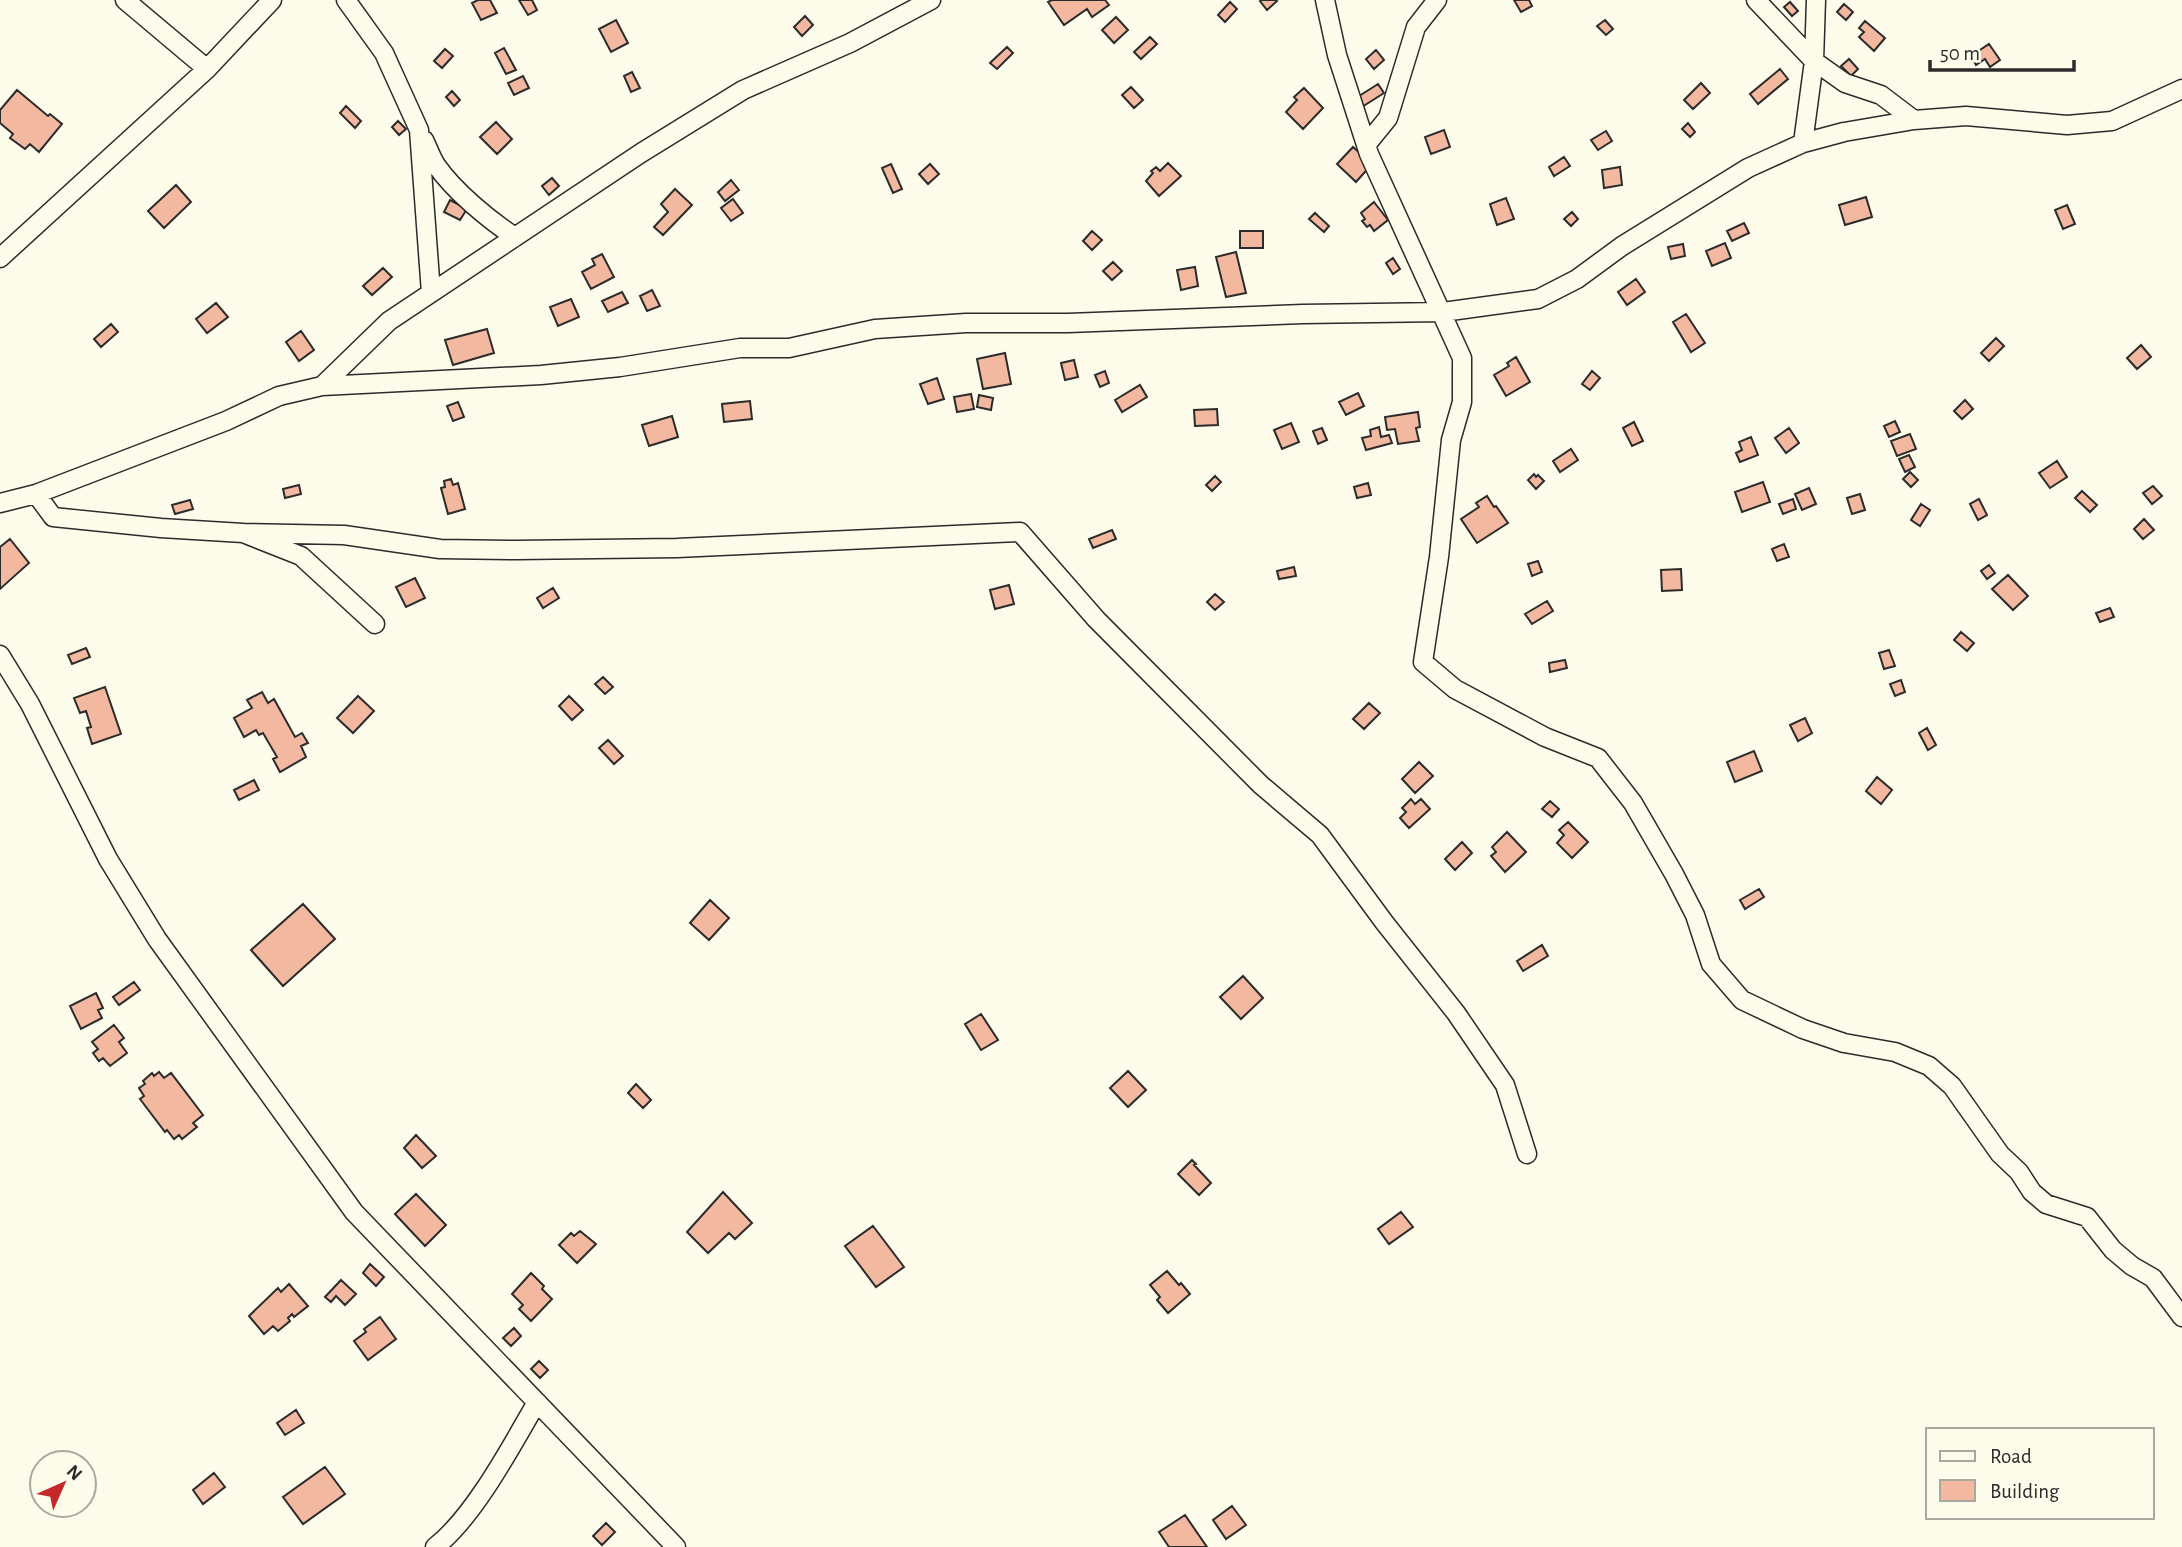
<svg xmlns="http://www.w3.org/2000/svg" width="2182" height="1547" viewBox="0 0 2182 1547" font-family="'Alegreya Sans',sans-serif">
<style>
.building{fill:#f2b8a0;stroke:#2b2b2b;stroke-width:2}
.lines{fill:none;stroke-linecap:round;stroke-linejoin:round}
.street-casing{stroke:#2b2b2b;stroke-width:21}
.street{stroke:#fdfbea;stroke-width:18}
</style>
<rect width="100%" height="100%" fill="#fdfbea"/>
<path class="building" d="M478,0H490L497,13L481,20L472,3Z
M519,0H532L537,10L528,15Z
M1052,0H1105L1109,5L1092,17L1087,9L1064,25L1048,2Z
M1261,0H1276L1277,1L1267,10L1260,1Z
M1514,0H1529L1532,6L1521,12Z
M1230,2L1237,9L1225,22L1218,15Z
M1790,2L1798,11L1792,16L1784,7Z
M1844,4L1853,12L1846,20L1837,12Z
M805,16L813,25L802,36L794,27Z
M1116,17L1128,30L1114,43L1102,30Z
M616,20L628,43L611,52L599,29Z
M1605,20L1613,29L1606,35L1597,26Z
M1865,21L1885,38L1874,51L1859,37L1864,32L1859,28Z
M1150,37L1157,44L1141,59L1134,52Z
M1989,44L2000,60L1990,67L1985,59L1976,65L1971,56Z
M1007,47L1013,53L997,69L990,63Z
M504,48L516,70L506,74L495,53Z
M445,49L453,56L442,68L434,61Z
M1376,50L1384,60L1374,69L1366,59Z
M1849,59L1858,69L1851,76L1841,66Z
M1780,69L1788,79L1758,104L1750,94Z
M632,72L640,88L631,92L624,76Z
M523,76L529,88L514,95L508,83Z
M1701,83L1710,93L1693,109L1684,100Z
M1378,84L1384,93L1362,107L1356,98Z
M1131,87L1143,100L1134,108L1122,95Z
M1304,88L1323,108L1303,129L1286,112L1297,100L1294,97Z
M17,90L48,116L50,114L62,124L39,152L30,144L25,149L10,138L13,134L0,123V110Z
M452,91L460,100L454,106L446,97Z
M346,106L361,121L355,128L340,113Z
M398,121L406,129L399,135L392,127Z
M496,122L512,139L497,154L480,137Z
M1688,123L1695,132L1690,137L1682,129Z
M1444,130L1450,147L1431,154L1425,137Z
M1606,131L1612,141L1598,150L1591,140Z
M1353,147L1372,164L1356,182L1337,164Z
M1564,157L1570,166L1554,176L1549,167Z
M1168,163L1181,176L1159,196L1146,181L1153,173L1151,171L1156,167L1160,171Z
M891,164L902,189L893,193L882,168Z
M930,164L939,174L928,184L919,174Z
M1620,167L1622,185L1604,188L1602,170Z
M552,178L559,186L549,195L542,186Z
M731,180L739,190L725,201L718,192Z
M176,185L191,202L164,228L148,211Z
M675,189L692,205L663,235L654,227L668,212L661,204Z
M1866,197L1872,217L1845,225L1839,205Z
M1506,198L1514,219L1497,225L1490,204Z
M733,199L743,213L731,221L721,208Z
M450,200L467,209L460,220L444,212Z
M1374,202L1388,220L1374,231L1370,225L1367,227L1362,221L1365,219L1361,213Z
M2067,205L2075,224L2063,229L2055,210Z
M1572,212L1578,219L1571,226L1564,219Z
M1315,213L1329,226L1324,232L1309,219Z
M1744,223L1749,233L1732,241L1727,231Z
M1092,231L1102,240L1092,250L1083,241Z
M1240,231H1263V248H1240Z
M1725,243L1731,258L1712,266L1706,251Z
M1683,244L1685,256L1671,259L1668,247Z
M1236,252L1246,293L1226,297L1216,257Z
M602,254L614,277L591,289L582,272L595,265L592,259Z
M1393,258L1400,269L1393,274L1386,263Z
M1113,262L1122,271L1112,280L1103,271Z
M1195,267L1198,286L1181,290L1177,270Z
M383,268L392,277L372,295L363,286Z
M1636,279L1645,292L1627,305L1618,292Z
M652,290L660,306L647,311L640,296Z
M622,292L628,303L608,312L602,301Z
M571,299L579,317L558,326L550,307Z
M216,303L228,317L207,333L196,319Z
M1686,314L1705,343L1691,352L1673,322Z
M111,324L118,332L101,347L94,339Z
M487,329L494,353L453,365L445,340Z
M301,331L314,350L299,361L286,342Z
M1996,338L2004,346L1989,361L1981,353Z
M2141,345L2151,357L2137,369L2127,358Z
M1005,353L1011,384L983,389L977,359Z
M1516,357L1530,382L1506,396L1494,375L1509,366L1507,363Z
M1074,360L1078,377L1065,380L1061,363Z
M1105,371L1109,383L1100,387L1095,375Z
M1592,371L1600,378L1590,390L1582,384Z
M937,378L944,399L928,404L920,384Z
M1140,385L1147,397L1122,412L1115,400Z
M1358,393L1364,406L1346,415L1339,402Z
M971,394L974,409L957,412L954,397Z
M979,395L993,398L991,410L977,407Z
M1965,400L1973,409L1962,419L1954,411Z
M750,401L752,419L724,422L722,404Z
M458,402L464,417L453,421L447,406Z
M1217,409L1218,425L1195,426L1194,410Z
M1418,412L1420,427L1416,428L1419,441L1398,444L1395,429L1387,430L1385,417Z
M672,416L678,437L649,446L642,425Z
M1895,421L1900,432L1889,437L1884,426Z
M1634,422L1643,441L1632,446L1623,428Z
M1291,423L1299,442L1282,449L1274,430Z
M1379,427L1381,437L1389,435L1392,443L1366,450L1362,438L1371,436L1370,430Z
M1322,428L1327,440L1318,444L1313,431Z
M1789,428L1799,443L1786,453L1775,438Z
M1910,434L1916,449L1897,456L1891,441Z
M1751,437L1758,455L1740,462L1736,453L1742,450L1739,442Z
M1571,449L1578,460L1560,472L1553,461Z
M1909,455L1915,467L1905,472L1899,459Z
M2057,461L2067,477L2050,488L2039,473Z
M1910,472L1918,480L1911,487L1903,479Z
M1534,474L1536,477L1538,475L1544,481L1536,489L1528,480Z
M1215,476L1221,482L1212,491L1206,485Z
M451,479L453,485L458,483L465,509L448,514L441,488L445,487L444,481Z
M1763,482L1770,502L1742,512L1735,492Z
M1368,483L1371,495L1357,498L1354,487Z
M299,485L301,494L285,498L283,489Z
M2153,486L2162,496L2152,504L2143,493Z
M1809,488L1816,504L1802,510L1795,494Z
M2082,491L2097,505L2090,512L2075,498Z
M1860,494L1865,510L1852,514L1847,498Z
M1487,496L1494,507L1496,506L1508,523L1477,543L1461,519L1479,507L1476,503Z
M1793,499L1796,509L1783,514L1779,504Z
M1979,499L1987,515L1978,520L1970,504Z
M190,500L193,509L175,514L172,505Z
M1921,504L1930,510L1920,526L1911,520Z
M2144,519L2154,530L2143,539L2134,529Z
M1112,530L1116,539L1093,548L1089,539Z
M10,539L29,563L0,589V547Z
M1784,544L1789,557L1777,561L1772,549Z
M1538,561L1542,572L1532,576L1528,564Z
M1989,565L1995,573L1987,579L1981,571Z
M1294,567L1296,576L1279,579L1277,571Z
M1681,569L1682,590L1662,591L1661,570Z
M2008,575L2028,596L2013,610L1992,589Z
M415,578L425,598L406,607L396,587Z
M1009,585L1014,604L995,609L990,590Z
M553,588L559,598L543,608L537,598Z
M1215,594L1224,602L1215,610L1207,602Z
M1547,601L1553,611L1532,624L1525,614Z
M2110,608L2114,617L2100,622L2096,613Z
M1961,632L1974,643L1967,651L1954,640Z
M86,648L90,657L72,664L68,655Z
M1889,650L1895,666L1884,669L1879,653Z
M1565,660L1567,668L1550,672L1549,663Z
M603,677L613,687L605,694L595,684Z
M1901,680L1905,692L1895,696L1890,684Z
M105,687L121,734L92,744L87,728L91,727L86,711L80,713L74,698Z
M262,692L268,703L274,699L295,737L302,733L308,743L301,746L306,757L280,772L273,759L277,757L263,733L259,735L256,730L244,737L234,718L252,708L247,700Z
M358,696L374,711L353,733L337,718Z
M569,696L583,710L572,720L559,706Z
M1369,703L1380,713L1364,729L1353,719Z
M1805,718L1812,733L1798,741L1790,725Z
M1927,728L1936,745L1928,750L1919,733Z
M608,740L623,756L614,764L599,748Z
M1754,751L1762,771L1735,782L1727,762Z
M1419,762L1433,776L1415,793L1402,779Z
M1877,777L1892,790L1881,804L1866,791Z
M254,780L259,790L239,800L234,790Z
M1411,799L1415,804L1421,799L1430,809L1409,828L1400,818L1406,812L1402,808Z
M1550,801L1559,809L1552,817L1542,809Z
M1568,822L1588,842L1572,858L1557,843L1564,835L1559,830Z
M1507,832L1526,852L1505,872L1491,856L1496,852L1492,847Z
M1462,842L1472,853L1455,870L1445,859Z
M1759,889L1764,897L1745,909L1740,900Z
M710,900L729,918L709,940L690,923Z
M303,904L335,939L283,986L251,950Z
M1542,945L1548,956L1523,971L1517,961Z
M1243,976L1263,998L1241,1019L1220,997Z
M134,982L140,990L119,1005L113,997Z
M96,993L103,1008L98,1010L102,1018L81,1029L70,1006Z
M981,1014L998,1040L981,1050L965,1024Z
M114,1025L124,1038L119,1042L127,1053L110,1066L103,1058L99,1061L93,1053L98,1049L92,1042Z
M1128,1071L1146,1090L1128,1107L1110,1088Z
M159,1072L164,1078L171,1073L203,1115L193,1123L197,1127L182,1139L179,1135L174,1139L167,1130L165,1132L140,1099L144,1096L139,1088L145,1084L143,1081L152,1073L154,1076Z
M636,1084L651,1100L643,1108L628,1093Z
M416,1135L436,1156L422,1168L404,1148Z
M1192,1160L1196,1164L1194,1165L1211,1183L1199,1195L1178,1174Z
M723,1192L752,1223L735,1239L729,1233L708,1253L687,1232Z
M416,1194L446,1225L425,1246L395,1214Z
M1401,1212L1413,1227L1389,1244L1378,1229Z
M873,1226L904,1267L876,1287L845,1246Z
M580,1231L596,1244L577,1263L559,1245L571,1233L574,1236Z
M370,1264L384,1277L376,1286L363,1273Z
M1167,1271L1179,1285L1181,1283L1190,1294L1168,1313L1157,1300L1160,1297L1150,1285Z
M531,1273L544,1286L542,1289L552,1299L531,1321L519,1309L523,1305L512,1294Z
M341,1280L356,1294L345,1305L336,1296L331,1302L325,1297Z
M289,1284L308,1306L294,1317L292,1314L288,1318L290,1321L278,1331L273,1326L264,1334L249,1316L278,1288L281,1292Z
M380,1317L396,1339L368,1360L354,1341L366,1332L364,1329Z
M514,1328L521,1336L511,1346L503,1338Z
M539,1361L548,1370L540,1378L531,1369Z
M296,1410L304,1423L285,1435L277,1423Z
M325,1467L345,1494L303,1524L283,1497Z
M214,1473L225,1487L203,1504L193,1490Z
M1232,1506L1246,1525L1226,1539L1213,1520Z
M1185,1515L1207,1547H1169L1159,1532Z
M606,1523L615,1532L602,1545L593,1536Z"/>
<g class="lines">
<defs>
<path id="street" d="M125,0L207,69
M346,0L384,53L419,130L431,293
M1325,0L1337,55L1369,154L1462,358V402L1451,440L1439,557L1423,662L1455,689L1545,737L1598,758L1633,803L1674,874L1695,915L1711,964L1742,1000L1803,1029L1844,1043L1895,1052L1929,1066L1952,1086L2000,1154L2019,1172L2032,1192L2046,1204L2087,1217L2113,1250L2132,1266L2153,1278L2182,1317
M1756,0L1814,61L1845,83L1881,95L1914,120
M424,140C428,148 431,157 436,165C454,191 489,220 515,237
M1803,143L1814,61L1816,0
M1366,145L1388,118L1416,27L1437,0
M0,258L207,69L272,0
M322,386L541,375L620,367L740,348H789L875,329L966,323H1068L1303,314L1443,312L1538,299L1577,279L1622,246L1748,168L1803,143L1844,132L1914,120L1966,116L2067,125L2112,121L2182,89
M36,494L53,517L161,528L243,533L301,556L375,624
M0,503L36,494L226,421L279,396L322,386L389,321L641,153L743,90L850,43L931,0
M243,533L344,535L440,549L516,550L677,548L1020,532L1096,619L1261,785L1320,835L1384,922L1456,1013L1505,1085L1527,1154
M0,655L30,704L108,859L157,939L354,1212L676,1547
M435,1547C474,1517 512,1445 537,1402"/>
</defs>
<use href="#street" class="street-casing"/>
<use href="#street" class="street"/>
</g>
<rect x="1926" y="1428" width="228" height="91" fill="#fdfbea" stroke="#a9a89e" stroke-width="2"/>
<rect x="1940" y="1451" width="35" height="10" fill="#fdfbea" stroke="#a9a89e" stroke-width="2"/>
<text x="1990" y="1463" font-size="21" fill="#2b2b2b">Road</text>
<rect x="1940" y="1480" width="35" height="21" fill="#f2b8a0" stroke="#a9a89e" stroke-width="2"/>
<text x="1990" y="1498" font-size="21" fill="#2b2b2b">Building</text>
<g transform="translate(63 1484) rotate(45)"><circle r="33" fill="#fdfbea" stroke="#a9a89e" stroke-width="2"/>
<path d="M0-5L12 26L0 18L-12 26Z" fill="#c62828"/>
<text y="-10" font-size="19" font-weight="bold" text-anchor="middle" fill="#2b2b2b">N</text>
</g>
<path d="M1930 60v10h144v-10" fill="none" stroke="#2b2b2b" stroke-width="3.5"/>
<text x="1940" y="60" font-size="21" fill="#2b2b2b" stroke="#fdfbea" stroke-width="5" paint-order="stroke">50 m</text>
</svg>
